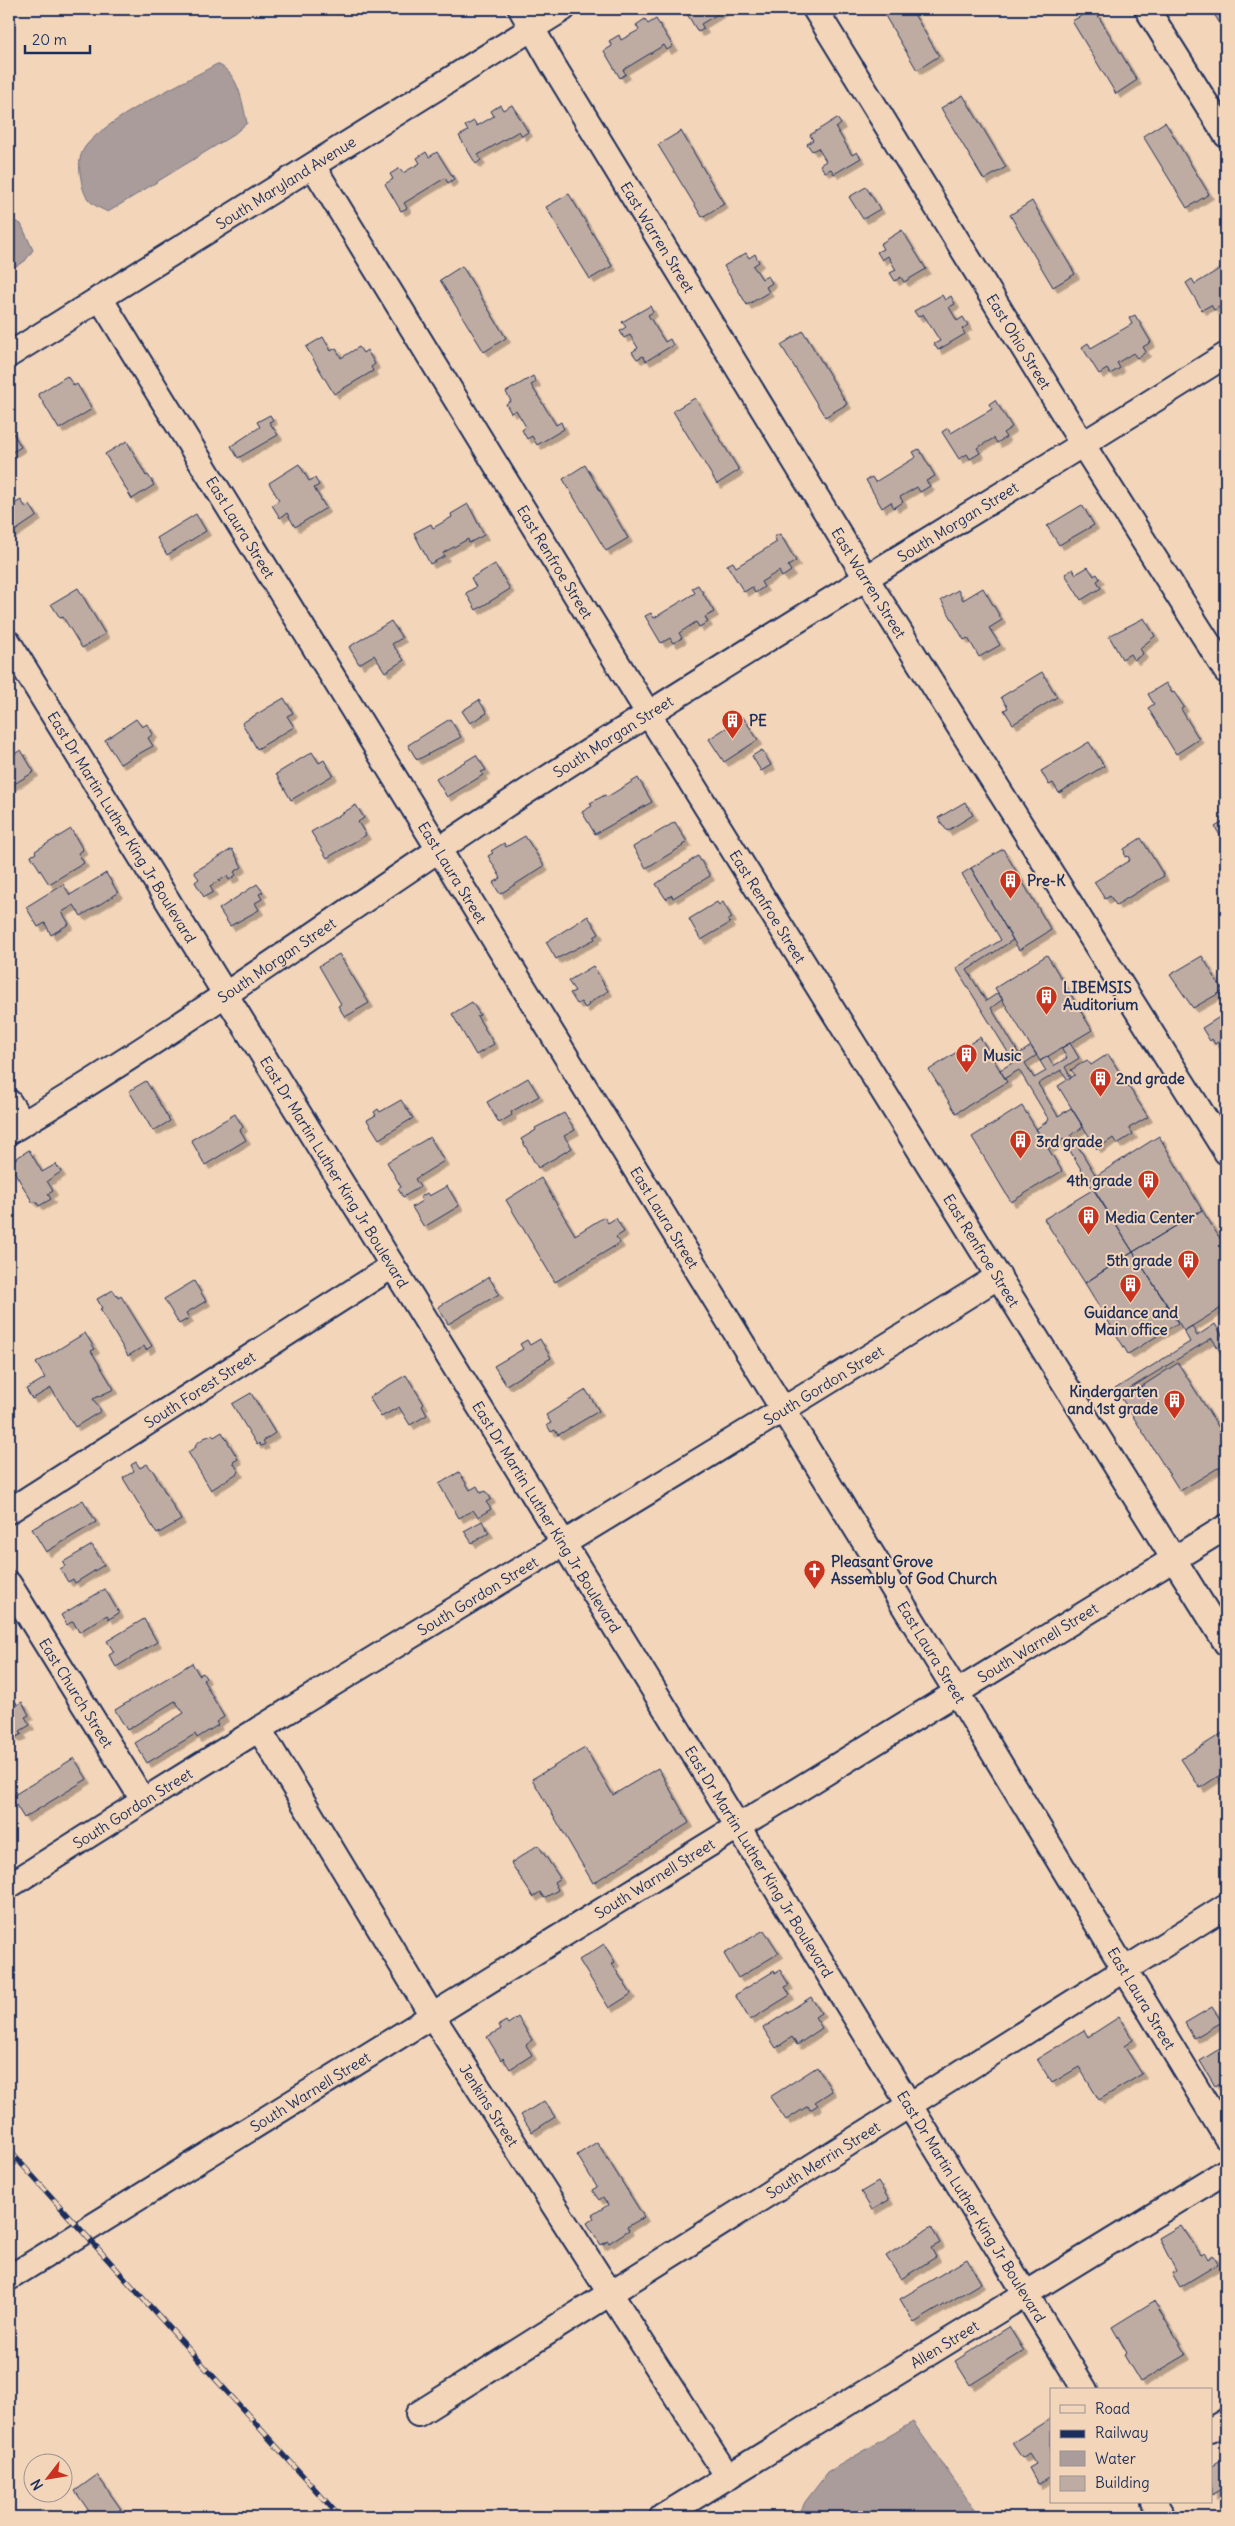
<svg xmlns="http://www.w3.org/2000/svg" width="1235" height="2526" viewBox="0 0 1235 2526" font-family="Delius,sans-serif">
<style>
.water{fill:#a99c9a;stroke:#707082}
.building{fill:#beaca3;stroke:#1b2f5e;filter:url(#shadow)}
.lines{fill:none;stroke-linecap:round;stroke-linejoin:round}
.minor-casing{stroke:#1b2f5e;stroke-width:28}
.minor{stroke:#f3d5b9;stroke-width:24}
.rail-casing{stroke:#1b2f5e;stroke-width:5.5}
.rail{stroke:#f3d5b9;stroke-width:4;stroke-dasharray:11;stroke-linecap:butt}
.labels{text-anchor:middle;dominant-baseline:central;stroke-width:4;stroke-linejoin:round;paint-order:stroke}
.street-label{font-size:15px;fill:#1b2f5e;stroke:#f3d5b9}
.poi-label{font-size:15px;font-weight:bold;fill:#1b2f5e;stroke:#f3d5b9;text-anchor:start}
</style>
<defs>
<filter id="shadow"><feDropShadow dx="4.5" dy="4.5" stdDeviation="0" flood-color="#0004"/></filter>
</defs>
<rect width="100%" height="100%" fill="#f3d5b9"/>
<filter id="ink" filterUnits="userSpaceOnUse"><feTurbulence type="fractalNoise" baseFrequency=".02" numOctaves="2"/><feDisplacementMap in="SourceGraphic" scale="10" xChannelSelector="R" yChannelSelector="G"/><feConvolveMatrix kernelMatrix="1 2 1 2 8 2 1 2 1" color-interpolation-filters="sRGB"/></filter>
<g filter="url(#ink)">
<path class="water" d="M217,64C239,73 242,102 247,123L233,135L108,212C90,204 84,199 81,179C79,168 78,157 85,147C107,118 183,83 217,64Z
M9,219L21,224L33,250L25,261L9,270Z
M913,2422L980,2517H798L805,2502L828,2472Z"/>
<path class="building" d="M684,9H726L701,24L704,29L698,32Z
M881,9H911L939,56L917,70Z
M1094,9L1137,80L1116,94L1072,21Z
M1211,9H1226V31L1225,32Z
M645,19L648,24L656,19L673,46L667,50L664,45L623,70L626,74L620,78L604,51L612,46L609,41L619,35L621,40L639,30L636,25Z
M963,95L1006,167L984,180L941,108Z
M500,105L503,110L512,105L528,132L522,136L519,131L478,155L481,160L476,164L459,136L468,131L465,126L474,121L477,126L494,116L491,111Z
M837,118L841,124L836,128L852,155L857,152L861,158L834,174L831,169L825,172L820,165L826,161L818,148L812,151L807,144L813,140L810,135Z
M1165,122L1209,194L1187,208L1143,136Z
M681,131L724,204L702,217L658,145Z
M426,152L429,157L437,152L454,179L448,183L445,178L404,203L407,208L401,211L385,184L393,179L390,174L400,168L403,173L420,163L417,158Z
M866,187L880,209L863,219L849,197Z
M569,194L612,266L590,279L546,207Z
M1032,201L1075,274L1053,287L1010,215Z
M902,230L926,269L904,282L901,277L895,281L890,273L896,270L888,256L882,260L877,252L883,249L880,244Z
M746,253L749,258L755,254L759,262L753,266L762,279L768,276L772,283L766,287L769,292L747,305L724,266Z
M1226,265V296L1220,299L1223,305L1214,310L1211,305L1202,310L1186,283L1192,279L1195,284Z
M462,266L506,338L484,352L440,280Z
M942,295L945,300L951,296L955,304L949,307L957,321L963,317L968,325L962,329L965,334L938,350L934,344L940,341L923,314L918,317L914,311Z
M650,306L653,312L648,315L665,342L670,339L673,345L646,361L643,356L637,359L632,352L638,348L630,335L624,338L620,331L626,327L622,322Z
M1135,315L1151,342L1143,347L1146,352L1137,358L1133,353L1117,363L1120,368L1110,374L1107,369L1099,374L1082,347L1088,343L1091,348L1132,324L1129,318Z
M803,331L847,404L825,417L781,345Z
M323,337L331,351L336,348L341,358L359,347L363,353L367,350L375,364L371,367L373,371L334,394L306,347Z
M67,376L74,386L77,384L92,409L59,429L38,394Z
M533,376L536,382L531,385L556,425L561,422L564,429L537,445L532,436L527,439L522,430L526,427L516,410L511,413L506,404L511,401L506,392Z
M695,398L739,470L717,484L673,411Z
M995,400L1012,427L1003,433L1006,437L997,443L994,438L977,448L980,453L970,459L967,454L959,459L942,432L948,428L951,433L992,409L989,404Z
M270,415L273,420L269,422L278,435L238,458L231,446L260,427L257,422Z
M9,426L21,447L9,454Z
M127,441L146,476L148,475L154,485L132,499L105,454Z
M919,449L935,476L926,481L930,486L920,492L917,487L900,497L903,502L894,508L891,502L882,508L866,480L872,477L875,482L916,457L913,452Z
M299,464L309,481L315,478L319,485L314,488L326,508L295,527L287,513L280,518L272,505L279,500L269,483Z
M585,465L628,538L606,551L563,479Z
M21,500L26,508L30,505L37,516L9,535V507Z
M468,504L484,535L469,543L468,539L443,553L445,556L430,564L414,533L431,524L433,528L452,517L451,514Z
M1082,505L1094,525L1059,545L1047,526Z
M196,514L206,531L167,555L157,538Z
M780,534L796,561L788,566L791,571L782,577L779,571L761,582L764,587L755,593L752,587L744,592L727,565L733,562L736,567L777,542L774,537Z
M495,564L510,589L476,610L466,593L476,587L471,578Z
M1088,567L1094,576L1097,574L1100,579L1097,581L1101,588L1081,600L1065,574L1073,569L1076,574Z
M698,585L714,612L705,617L708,622L699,627L696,622L679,633L682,638L673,643L670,638L661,643L645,616L651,613L654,618L695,593L692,588Z
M78,588L105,634L82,648L63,617L60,618L51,604Z
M983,588L1002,620L989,628L1000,645L979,657L968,638L964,640L941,600L958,590L963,600Z
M1144,618L1155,636L1140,648L1143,654L1134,660L1130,654L1122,659L1109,636Z
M391,621L402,638L392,644L404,660L385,672L374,655L359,664L349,647Z
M1042,672L1057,697L1013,724L1004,710L1008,708L1001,697Z
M1166,683L1172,693L1174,692L1184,707L1181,709L1199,739L1176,754L1148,708L1154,704L1148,694Z
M284,698L293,713L287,716L294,727L257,749L242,723Z
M479,700L487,713L470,723L462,711Z
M743,717L758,740L724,762L709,739Z
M136,719L142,727L147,724L153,734L148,738L153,746L120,764L105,740Z
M450,719L461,737L417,760L408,745Z
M1089,742L1104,766L1059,793L1053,783L1049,785L1041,771Z
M21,750L34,772L9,787V757Z
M762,750L771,765L761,771L752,756Z
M312,752L319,763L324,760L333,775L291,800L276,774Z
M476,755L486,770L481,772L483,775L447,797L436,779Z
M638,778L652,802L595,834L582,812L592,806L590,803L605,795L607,797Z
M965,802L973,815L947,831L938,818Z
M356,805L364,818L358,822L366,835L327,858L311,832Z
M1226,820V835L1221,837L1215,827Z
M675,822L687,842L682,845L683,846L646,868L633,847Z
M71,829L83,850L78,853L84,863L49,884L31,856L36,853L35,851Z
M525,836L544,866L500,894L493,883L501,878L488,856L493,853L491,851L504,843L506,847Z
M1141,838L1164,876L1116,905L1110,896L1105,899L1094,882L1130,860L1128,856L1125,857L1124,849Z
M232,849L242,867L234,872L236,875L229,880L227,876L210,886L213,892L204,897L195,882L199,879L194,872Z
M1003,849L1051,930L1019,950L971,868Z
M698,856L710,876L673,898L672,895L666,899L656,884Z
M971,868L1013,940L967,970L986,1001L998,993L1003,999L991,1008L1019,1054L1031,1046L1037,1055L1025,1063L1034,1078L1046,1071L1040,1061L1048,1056L1053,1066L1067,1058L1061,1048L1070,1043L1079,1058L1065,1067L1071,1078L1068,1080L1061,1070L1038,1084L1058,1116L1071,1108L1083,1127L1071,1135L1096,1176L1088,1181L1063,1139L1048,1149L1036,1129L1049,1120L1019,1070L1005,1078L1000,1070L1014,1062L956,968L1001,940L962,874Z
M106,873L118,893L81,916L74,905L62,912L69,924L51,935L45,923L38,927L26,907L63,884L70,895Z
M257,884L263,892L259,894L262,899L255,903L259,910L230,926L219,909Z
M717,902L719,905L723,902L732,918L728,920L730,923L701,940L689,919Z
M588,916L599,934L594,937L595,939L556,959L546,942Z
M339,954L369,1003L345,1017L338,1006L341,1004L319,966Z
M1047,955L1092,1030L1040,1061L995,988Z
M1202,956L1223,991L1193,1008L1170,975Z
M593,966L608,991L588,1004L589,1005L585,1008L581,1002L577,1004L570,993L575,991L568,981Z
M472,1002L480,1015L477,1016L494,1044L476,1055L452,1014Z
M1226,1013V1053L1219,1041L1215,1044L1212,1039L1210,1041L1202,1028Z
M980,1037L1007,1082L956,1113L929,1070Z
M1108,1054L1148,1117L1129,1128L1133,1134L1117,1144L1113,1138L1097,1149L1058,1086L1075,1075L1071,1070L1087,1060L1091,1065Z
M528,1078L539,1096L511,1112L512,1115L499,1123L487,1102Z
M146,1081L170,1121L153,1131L129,1091Z
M401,1100L413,1118L379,1139L367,1120L376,1115L374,1112L378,1109L380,1112Z
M1022,1106L1062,1171L1011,1202L972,1137Z
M564,1113L575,1130L564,1136L572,1148L538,1168L521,1139L536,1130L535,1128Z
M235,1114L243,1127L240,1130L246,1140L205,1165L191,1140Z
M1159,1136L1202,1210L1133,1252L1088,1181Z
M430,1137L444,1161L415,1179L420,1187L403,1197L398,1189L401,1187L387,1162Z
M29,1150L42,1172L56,1164L61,1172L47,1181L53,1191L48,1194L51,1199L39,1206L36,1201L33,1203L9,1163Z
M541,1178L575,1235L604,1217L608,1223L616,1218L624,1232L616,1237L620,1243L555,1282L506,1200Z
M447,1186L459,1206L424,1227L412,1207L422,1201L420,1197L427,1193L429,1196Z
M1094,1189L1133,1252L1085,1283L1044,1219Z
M1202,1210L1226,1248V1305L1184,1331L1133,1252Z
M1133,1252L1178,1323L1128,1354L1085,1283Z
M489,1277L499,1294L448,1324L438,1307Z
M194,1281L206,1301L186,1313L189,1318L179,1324L164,1299Z
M113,1290L118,1298L121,1296L152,1346L146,1350L144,1346L128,1356L100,1309L102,1308L97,1299Z
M1215,1324L1226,1342V1362L1212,1338L1119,1395L1115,1389L1190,1342L1184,1331L1192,1326L1197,1336Z
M85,1333L95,1349L91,1351L114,1389L93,1399L101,1411L75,1427L51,1388L32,1399L26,1389L45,1378L36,1363Z
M540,1339L551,1358L506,1385L494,1366L523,1349L520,1344L527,1340L530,1345Z
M1178,1363L1226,1439V1463L1180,1491L1122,1399Z
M406,1375L424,1404L422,1406L427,1415L410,1425L399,1407L381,1417L369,1397Z
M586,1390L599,1411L558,1435L555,1430L551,1432L547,1425L551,1423L546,1415Z
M251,1393L275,1433L263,1441L265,1444L261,1446L259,1443L257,1445L232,1404Z
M222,1432L238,1459L233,1462L239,1472L211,1490L188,1452L196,1447L195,1445L204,1438L212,1435L214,1437Z
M136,1462L140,1468L147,1464L153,1471L181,1520L157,1534L123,1478L134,1471L131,1465Z
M459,1472L470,1490L477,1486L481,1493L486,1491L491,1499L486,1502L491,1509L478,1517L473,1510L459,1518L439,1484Z
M83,1500L96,1522L46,1552L32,1529Z
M482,1521L489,1533L472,1543L464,1531Z
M92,1545L104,1565L75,1583L73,1579L68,1582L60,1569L65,1566L63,1562Z
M105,1589L119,1613L109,1619L107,1615L79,1632L73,1621L67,1625L61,1615Z
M144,1619L157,1642L116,1667L109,1655L114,1652L107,1641Z
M192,1663L199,1675L203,1673L206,1678L203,1680L224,1717L216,1722L218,1725L197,1738L195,1734L147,1763L135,1743L184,1713L175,1701L127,1730L115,1710Z
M16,1702L17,1705L22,1702L29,1715L25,1717L30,1725L20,1731L22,1734L15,1738L13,1735L9,1738V1706Z
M1226,1731V1771L1200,1788L1181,1759Z
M585,1748L613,1795L658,1768L689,1823L593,1883L532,1779Z
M74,1758L87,1779L24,1818L11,1797Z
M538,1845L560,1878L554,1882L558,1890L544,1898L540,1892L533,1897L511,1863Z
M764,1930L779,1953L738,1978L724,1954Z
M604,1944L615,1962L612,1964L631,1994L609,2008L579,1960Z
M780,1970L789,1985L785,1987L790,1995L750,2020L735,1995L774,1971L775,1973Z
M811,1997L821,2013L815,2017L822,2028L797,2045L792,2037L776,2048L763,2028Z
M1212,2007L1222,2022L1194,2038L1185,2023Z
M518,2017L532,2040L526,2045L532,2055L510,2069L503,2058L501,2060L487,2037L501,2029L499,2025L506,2021L508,2024Z
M1119,2017L1133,2040L1124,2046L1142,2074L1099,2100L1079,2067L1052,2083L1037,2059L1084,2030L1088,2037Z
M1226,2045V2080L1215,2086L1200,2061Z
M817,2067L832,2091L815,2102L818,2105L810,2110L808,2106L786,2120L770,2097Z
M544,2101L555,2117L532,2132L521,2115Z
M597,2142L644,2217L627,2227L629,2230L609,2243L608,2241L601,2245L587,2223L594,2218L592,2215L608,2205L603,2197L599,2200L592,2190L597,2187L577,2155Z
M878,2182L889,2200L872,2210L861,2192Z
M1181,2225L1201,2255L1205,2253L1208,2259L1213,2255L1218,2264L1180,2287L1172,2273L1176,2271L1159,2238Z
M931,2227L940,2243L931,2248L936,2257L901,2279L886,2256Z
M967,2259L981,2283L914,2323L900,2299Z
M1154,2301L1186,2355L1140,2382L1124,2355L1127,2353L1112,2327Z
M1009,2327L1024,2351L970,2385L955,2361Z
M1051,2418V2476L1038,2484L1029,2468L1036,2464L1029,2453L1022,2458L1012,2443Z
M1226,2457V2496L1221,2489L1211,2495V2466Z
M97,2475L121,2509L119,2510L124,2516L122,2517H93L75,2491Z"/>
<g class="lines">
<defs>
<g id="minor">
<path id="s1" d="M521,9L553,65L866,578L1226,1152"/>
<path id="s2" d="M815,9L1083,445L1226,671"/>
<path d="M1147,9L1226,135"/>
<path id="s3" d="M313,166L648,713L1226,1643"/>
<path id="s4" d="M100,298L956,1691L1226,2137"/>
<path id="s5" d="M9,355L563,9"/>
<path id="s6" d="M9,643L1085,2390"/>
<path d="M9,1102L23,1123"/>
<path id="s7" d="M9,1132C184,1029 348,908 518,797C752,645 991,503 1226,355"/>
<path id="s8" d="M9,1511L391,1267"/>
<path id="s9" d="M9,1584L143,1800"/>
<path id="s10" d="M259,1729L433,2017L728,2477"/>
<path id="s11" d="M9,1886C335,1677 671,1482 999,1276"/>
<path id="s12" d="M9,2278C414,2027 819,1775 1226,1527"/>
<path id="s13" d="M418,2414L1226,1906"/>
<path d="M1211,2430L1226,2421"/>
<path d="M1154,2502L1163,2517"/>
<path id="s14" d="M662,2517L1226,2171"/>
</g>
</defs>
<use href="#minor" class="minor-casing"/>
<use href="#minor" class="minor"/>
<defs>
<path id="rail" d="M9,2150L340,2517"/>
</defs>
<use href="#rail" class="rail-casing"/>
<use href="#rail" class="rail"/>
</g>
</g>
<defs>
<symbol id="building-pin" viewBox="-11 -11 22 30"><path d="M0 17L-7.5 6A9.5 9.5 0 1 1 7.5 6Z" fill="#c8321e" stroke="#f3d5b9"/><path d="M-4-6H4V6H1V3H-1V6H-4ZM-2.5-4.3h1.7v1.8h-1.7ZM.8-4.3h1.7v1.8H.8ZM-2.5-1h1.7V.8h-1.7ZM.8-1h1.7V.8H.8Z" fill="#fff"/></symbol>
<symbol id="church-pin" viewBox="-11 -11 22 30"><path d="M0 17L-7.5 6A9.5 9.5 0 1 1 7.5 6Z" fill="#c8321e" stroke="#f3d5b9"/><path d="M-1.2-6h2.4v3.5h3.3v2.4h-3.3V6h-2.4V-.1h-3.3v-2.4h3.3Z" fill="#fff"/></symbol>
</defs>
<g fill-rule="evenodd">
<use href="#building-pin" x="720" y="708" width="25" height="34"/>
<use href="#building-pin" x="998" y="868" width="25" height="34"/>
<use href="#building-pin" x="1034" y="984" width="25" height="34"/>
<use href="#building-pin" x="954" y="1042" width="25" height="34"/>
<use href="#building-pin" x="1088" y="1066" width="25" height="34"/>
<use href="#building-pin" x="1008" y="1128" width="25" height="34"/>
<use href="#building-pin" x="1136" y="1168" width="25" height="34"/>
<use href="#building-pin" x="1076" y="1204" width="25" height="34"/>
<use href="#building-pin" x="1176" y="1248" width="25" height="34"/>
<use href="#building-pin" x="1118" y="1272" width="25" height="34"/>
<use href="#building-pin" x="1162" y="1388" width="25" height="34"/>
<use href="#church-pin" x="802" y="1558" width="25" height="34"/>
</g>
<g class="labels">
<g class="street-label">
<text stroke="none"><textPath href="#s5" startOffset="326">South Maryland Avenue</textPath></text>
<text stroke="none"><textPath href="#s1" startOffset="266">East Warren Street</textPath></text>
<text stroke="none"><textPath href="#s2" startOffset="390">East Ohio Street</textPath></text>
<text stroke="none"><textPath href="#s7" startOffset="1128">South Morgan Street</textPath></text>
<text stroke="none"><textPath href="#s4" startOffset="269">East Laura Street</textPath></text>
<text stroke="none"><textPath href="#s3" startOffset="464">East Renfroe Street</textPath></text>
<text stroke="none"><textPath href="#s1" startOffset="671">East Warren Street</textPath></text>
<text stroke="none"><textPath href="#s7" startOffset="722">South Morgan Street</textPath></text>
<text stroke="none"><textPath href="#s6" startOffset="216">East Dr Martin Luther King Jr Boulevard</textPath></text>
<text stroke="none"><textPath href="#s4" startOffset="674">East Laura Street</textPath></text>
<text stroke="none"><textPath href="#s3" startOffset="869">East Renfroe Street</textPath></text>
<text stroke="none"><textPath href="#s7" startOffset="318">South Morgan Street</textPath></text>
<text stroke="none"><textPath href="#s6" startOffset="621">East Dr Martin Luther King Jr Boulevard</textPath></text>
<text stroke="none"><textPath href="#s4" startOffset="1079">East Laura Street</textPath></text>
<text stroke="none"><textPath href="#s3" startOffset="1274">East Renfroe Street</textPath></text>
<text stroke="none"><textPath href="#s11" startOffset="956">South Gordon Street</textPath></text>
<text stroke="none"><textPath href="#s8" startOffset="226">South Forest Street</textPath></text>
<text stroke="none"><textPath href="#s6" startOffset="1026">East Dr Martin Luther King Jr Boulevard</textPath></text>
<text stroke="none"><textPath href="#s11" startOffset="551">South Gordon Street</textPath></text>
<text stroke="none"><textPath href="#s12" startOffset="1209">South Warnell Street</textPath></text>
<text stroke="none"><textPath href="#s4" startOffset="1589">East Laura Street</textPath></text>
<text stroke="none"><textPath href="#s9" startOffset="128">East Church Street</textPath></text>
<text stroke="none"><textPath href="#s11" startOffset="146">South Gordon Street</textPath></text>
<text stroke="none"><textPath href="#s6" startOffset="1431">East Dr Martin Luther King Jr Boulevard</textPath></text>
<text stroke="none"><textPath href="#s12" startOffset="759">South Warnell Street</textPath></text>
<text stroke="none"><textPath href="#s4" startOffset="1994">East Laura Street</textPath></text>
<text stroke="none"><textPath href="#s12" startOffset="354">South Warnell Street</textPath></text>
<text stroke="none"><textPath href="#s10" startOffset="441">Jenkins Street</textPath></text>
<text stroke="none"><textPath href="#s13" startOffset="478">South Merrin Street</textPath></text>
<text stroke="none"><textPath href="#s6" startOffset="1836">East Dr Martin Luther King Jr Boulevard</textPath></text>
<text stroke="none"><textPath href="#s14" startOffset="331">Allen Street</textPath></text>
</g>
<g class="poi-label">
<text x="749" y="720">PE</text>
<text x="1027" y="880">Pre-K</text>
<text x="1063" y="987">LIBEMSIS<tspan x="1063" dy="17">Auditorium</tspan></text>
<text x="983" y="1055">Music</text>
<text x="1116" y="1078">2nd grade</text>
<text x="1036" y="1141">3rd grade</text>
<text x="1132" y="1180" text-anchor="end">4th grade</text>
<text x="1105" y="1217">Media Center</text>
<text x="1172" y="1260" text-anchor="end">5th grade</text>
<text x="1131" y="1312" text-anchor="middle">Guidance and<tspan x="1131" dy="17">Main office</tspan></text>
<text x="1158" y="1391" text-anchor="end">Kindergarten<tspan x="1158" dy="17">and 1st grade</tspan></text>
<text x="831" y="1561">Pleasant Grove<tspan x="831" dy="17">Assembly of God Church</tspan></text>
</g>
</g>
<rect width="1235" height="2526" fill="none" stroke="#f3d5b9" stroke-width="30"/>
<rect x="15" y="15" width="1205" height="2496" fill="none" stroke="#1b2f5e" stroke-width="2" filter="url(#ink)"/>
<rect x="1050" y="2388" width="162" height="115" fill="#f3d5b9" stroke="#9d9395"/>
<rect x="1060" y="2405" width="25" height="8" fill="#f3d5b9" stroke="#9d9395"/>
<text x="1095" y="2414" font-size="15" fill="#1b2f5e">Road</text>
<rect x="1060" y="2430" width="25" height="8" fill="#1b2f5e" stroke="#9d9395"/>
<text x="1095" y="2438" font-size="15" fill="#1b2f5e">Railway</text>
<rect x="1060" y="2451" width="25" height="15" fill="#a99c9a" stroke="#9d9395"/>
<text x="1095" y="2464" font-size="15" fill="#1b2f5e">Water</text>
<rect x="1060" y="2476" width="25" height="15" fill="#beaca3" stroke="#9d9395"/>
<text x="1095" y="2488" font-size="15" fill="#1b2f5e">Building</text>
<g transform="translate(48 2478) rotate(239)"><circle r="24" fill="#f3d5b9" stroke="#9d9395"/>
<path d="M0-4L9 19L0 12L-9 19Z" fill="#c8321e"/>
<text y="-8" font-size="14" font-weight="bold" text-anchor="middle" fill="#1b2f5e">N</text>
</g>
<path d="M25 45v8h65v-8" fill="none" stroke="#1b2f5e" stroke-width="2.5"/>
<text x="32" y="45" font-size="15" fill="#1b2f5e" stroke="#f3d5b9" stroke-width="4" paint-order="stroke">20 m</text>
</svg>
